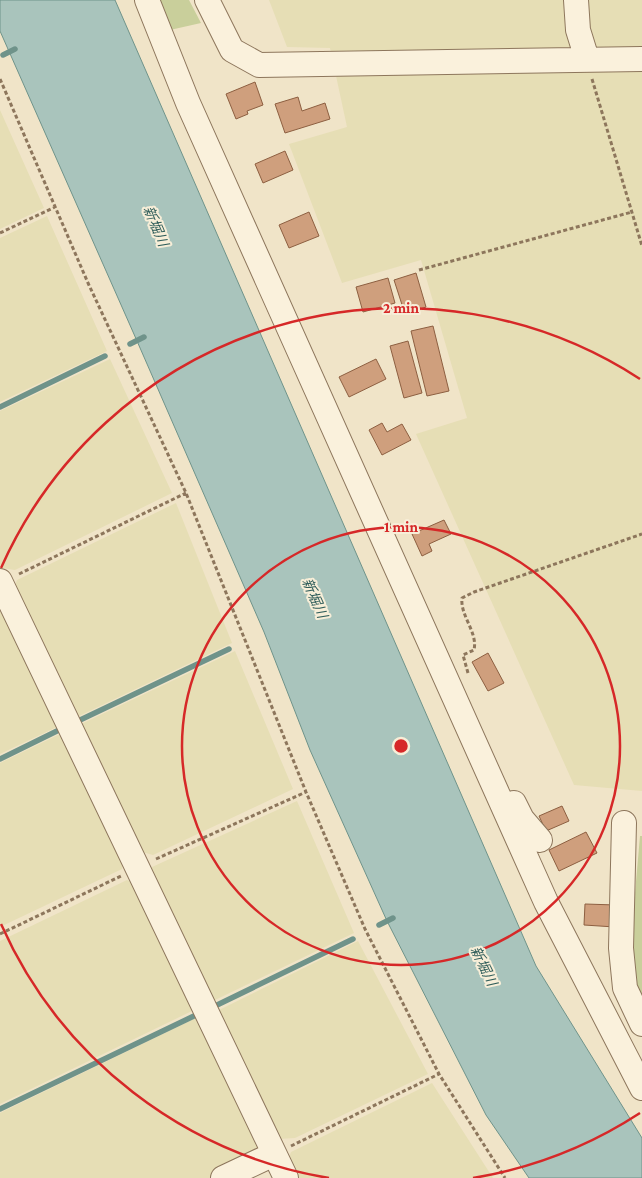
<svg xmlns="http://www.w3.org/2000/svg" width="642" height="1178" viewBox="0 0 642 1178" font-family="'Crimson Pro','Noto Sans JP',serif">
<style>
.farmland{fill:#e6deb5}
.green{fill:#c9cf9b}
.water{fill:#a9c4bc;stroke:#6f938a}
.lines{fill:none;stroke-linecap:round;stroke-linejoin:round}
.stream{stroke:#6f938a;stroke-width:5.5}
.building{fill:#cf9f7d;stroke:#8d5f41}
.minor-casing{stroke:#8d765c;stroke-width:26}
.path{stroke:#8d765c;stroke-width:3;stroke-dasharray:4 2.5;stroke-linecap:butt}
.minor{stroke:#faf1dc;stroke-width:24}
.ring{fill:none;stroke:#d62828;stroke-width:2.5}
.labels{text-anchor:middle;dominant-baseline:central;stroke-width:4;stroke-linejoin:round;paint-order:stroke}
.water-label{font-size:14px;font-style:italic;fill:#2f5d5a;stroke:#f7eed8}
.centre{fill:#d62828;stroke:#f7eed8;stroke-width:2.5}
.ring-label{font-size:15px;text-anchor:middle;font-weight:bold;fill:#d62828;stroke:#f7eed8;stroke-width:4;stroke-linejoin:round;paint-order:stroke}
</style>
<rect width="100%" height="100%" fill="#f0e4c8"/>
<path class="farmland" d="M269,0H642V791L574,785L416,434L467,418L421,260L342,283L289,144L347,127L330,48L287,47Z
M0,110L44,208L0,229Z
M47,216L107,351L0,402V238Z
M110,359L172,493L15,570L2,568L0,564V411Z
M176,503L232,643L75,718L13,590L17,580Z
M0,602L59,726L0,754Z
M235,651L293,789L153,855L139,851L79,725Z
M62,733L123,862L122,869L0,927V763Z
M297,801L354,933L211,1002L150,875L152,867Z
M127,880L135,883L194,1010L0,1104V941Z
M358,941L428,1074L295,1138L278,1139L217,1011Z
M198,1017L260,1148L258,1156L211,1178H0V1113Z
M432,1083L493,1178H297L288,1160L291,1152Z"/>
<path class="green" d="M158,0H189L201,23L170,30Z
M640,836H642V1006L630,976V950Z"/>
<path class="water" d="M0,0H115L536,966L642,1138V1178H529L486,1115L387,921L310,750L264,632L137,341L0,31Z"/>
<g class="lines">
<path class="stream" d="M3,55L15,49
M130,344L144,337
M0,407L105,356
M78,721L229,649
M0,759L59,730
M379,925L393,918
M215,1006L353,939
M0,1109L196,1015"/>
</g>
<path class="building" d="M255,82L263,105L247,111L248,114L236,119L226,94Z
M298,97L302,111L325,103L330,119L285,133L275,104Z
M285,151L293,170L263,183L255,164Z
M309,212L319,236L289,248L279,225Z
M416,273L426,307L405,314L394,280Z
M388,278L395,303L363,312L356,287Z
M433,326L449,391L427,396L411,331Z
M408,341L422,393L404,398L390,346Z
M376,359L386,379L349,397L339,377Z
M382,423L387,432L402,424L411,440L382,455L369,430Z
M444,520L451,534L429,544L432,551L422,556L412,534Z
M488,653L504,683L488,691L472,662Z
M562,806L569,821L546,831L539,816Z
M586,832L597,853L559,871L549,850Z
M585,904L616,905L615,927L584,925Z"/>
<g class="lines">
<defs>
<path id="minor" d="M147,0L188,103L546,902L642,1088
M207,0L232,50L259,65L642,59
M576,0L578,30L587,59
M0,581L286,1178
M514,803L522,819L540,840
M624,823L621,948L625,988L642,1024
M223,1178L274,1154"/>
</defs>
<use href="#minor" class="minor-casing"/>
<path class="path" d="M0,79L88,283L186,493L306,792L365,929L439,1074L505,1178
M592,79L642,246
M0,233L55,207
M419,270L632,212
M19,574L186,493
M468,673L463,655L474,650C478,632 460,616 462,598L474,592L642,534
M156,859L306,792
M0,934L121,876
M291,1146L439,1074"/>
<use href="#minor" class="minor"/>
</g>
<g class="ring">
<circle cx="401" cy="746" r="219"/>
<path d="M640 1113A438 438 0 0 1 473 1178M329 1178A438 438 0 0 1 1 924M1 568A438 438 0 0 1 640 379"/>
</g>
<g class="labels">
<g class="water-label">
<text transform="translate(156 226) rotate(67)">新堀川</text>
<text transform="translate(315 598) rotate(66)">新堀川</text>
<text transform="translate(484 966) rotate(64)">新堀川</text>
</g>
</g>
<circle cx="401" cy="746" r="8" class="centre"/>
<g class="ring-label">
<text x="401" y="313">2 min</text>
<text x="401" y="532">1 min</text>
</g>
</svg>
